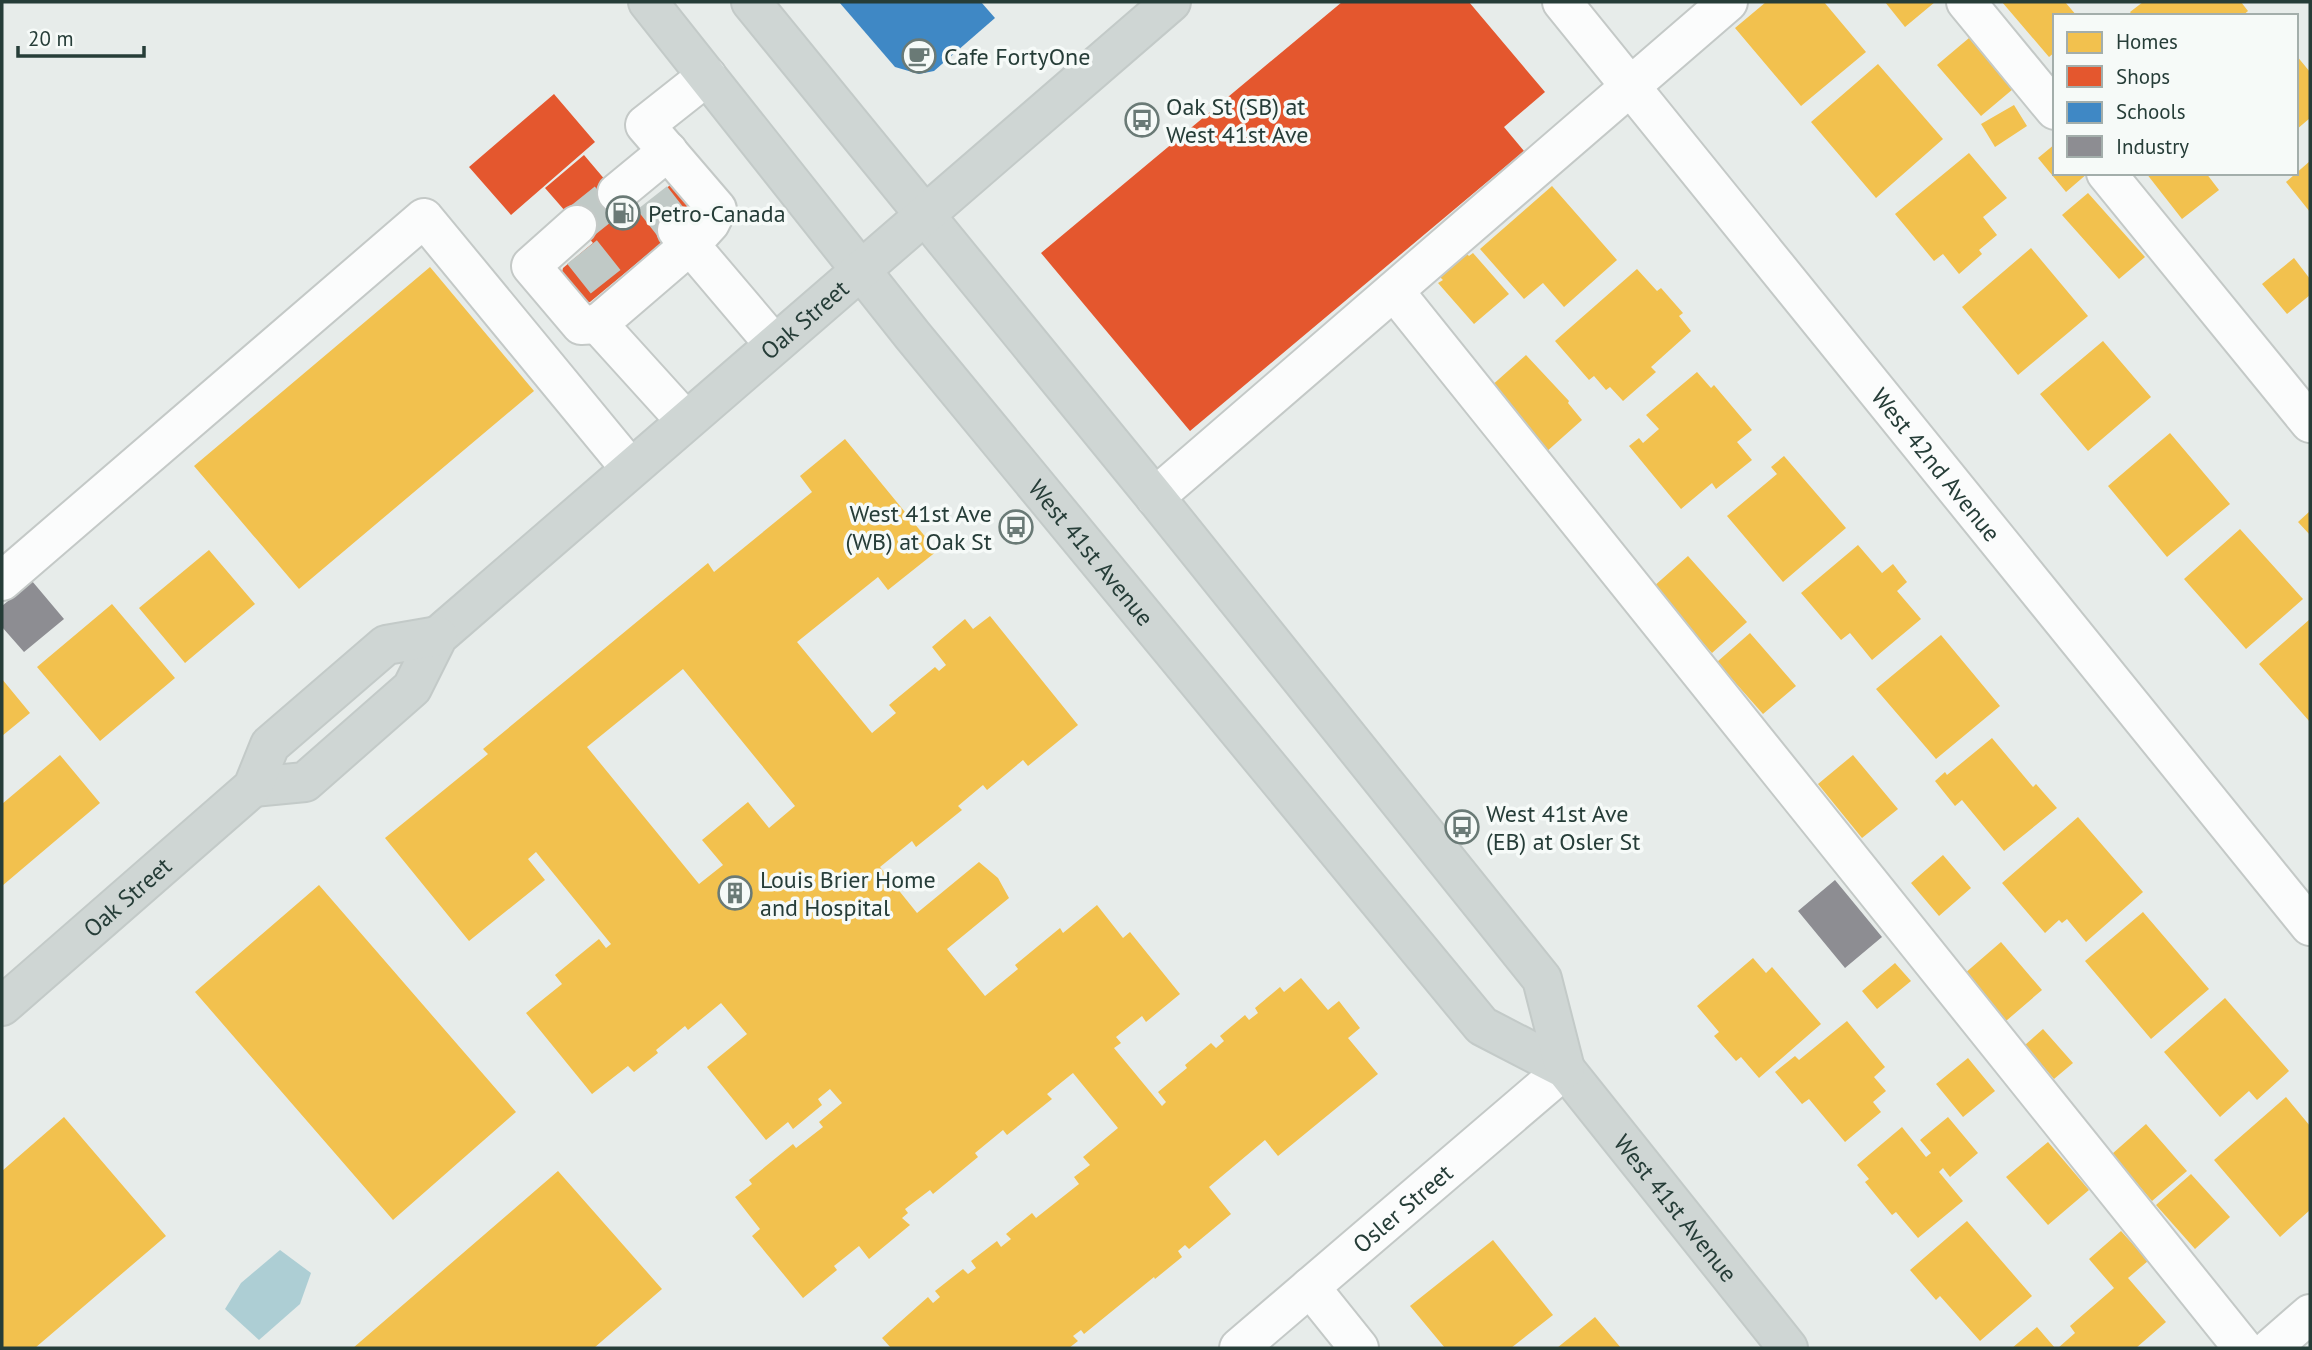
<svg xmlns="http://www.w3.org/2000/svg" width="2312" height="1350" viewBox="0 0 2312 1350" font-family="'PT Sans',sans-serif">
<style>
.water{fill:#adced4}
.homes{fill:#f2c14e;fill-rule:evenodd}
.shops{fill:#e4572e}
.schools{fill:#3f88c5}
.industry{fill:#8d8d92}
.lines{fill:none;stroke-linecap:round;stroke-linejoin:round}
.minor-tunnel{stroke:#c0c9c6;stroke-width:38;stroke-dasharray:38 19;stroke-linecap:butt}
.minor-casing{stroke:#c4c9c7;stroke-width:42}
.major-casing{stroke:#c3cac8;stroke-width:42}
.minor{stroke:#fbfcfc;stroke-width:38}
.major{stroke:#cfd6d4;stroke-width:38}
.labels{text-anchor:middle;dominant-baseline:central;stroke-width:7;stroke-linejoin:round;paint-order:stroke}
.poi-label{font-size:24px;fill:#263d38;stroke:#f6faf8;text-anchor:start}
.street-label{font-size:24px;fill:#263d38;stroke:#f6faf8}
</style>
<rect width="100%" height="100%" fill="#e7ecea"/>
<path class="water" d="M280,1250L311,1273L300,1304L259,1340L225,1309L241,1283Z"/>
<path class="homes" d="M1766,2H1824L1866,52L1801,106L1735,28Z
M1885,2H1935L1905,27Z
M2002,2H2065L2077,16H2055V52L2049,57Z
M2143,2H2241L2248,11L2242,16H2133L2130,12Z
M1969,38L2013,89L1981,116L1937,65Z
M2296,55L2310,72V118L2296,130Z
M1878,64L1943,139L1876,198L1811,122Z
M2014,105L2027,126L1995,147L1981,124Z
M2055,144V173H2088L2066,192L2038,158Z
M1969,153L2007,198L1983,217L1997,235L1979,250L1982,254L1959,274L1943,254L1934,261L1895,214Z
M2310,161V212L2286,182Z
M2146,173H2206L2219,190L2182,219Z
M1552,186L1617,260L1564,307L1543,283L1524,299L1480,249Z
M2088,193L2145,257L2119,279L2062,215Z
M2031,248L2088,316L2018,375L1962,307Z
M1464,251L1469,256L1473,253L1509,294L1474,324L1438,283L1443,280L1437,274Z
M2294,258L2310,279V295L2287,314L2262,284Z
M430,267L534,391L299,589L194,466Z
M1637,269L1657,291L1661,288L1683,313L1679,316L1691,331L1651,367L1656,372L1623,401L1610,387L1606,390L1594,376L1589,380L1555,341Z
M2103,341L2151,397L2088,451L2040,394Z
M1526,355L1569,401L1568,403L1582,420L1545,453L1490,387Z
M1697,372L1711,388L1714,385L1752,430L1737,442L1752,460L1716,489L1712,483L1681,509L1629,446L1639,438L1643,443L1659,429L1646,415Z
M2170,433L2230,504L2167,557L2108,486Z
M845,439L937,551L888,590L878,577L797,642L872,733L896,713L889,705L935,667L939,671L946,665L932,647L965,619L973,629L990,616L1078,725L1028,766L1023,760L987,790L983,785L958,806L962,810L916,847L912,841L880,867L917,913L979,862L998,878L1009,898L947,949L985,996L1018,969L1015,965L1060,928L1063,933L1097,905L1123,938L1130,932L1180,994L1146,1022L1142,1016L1116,1037L1121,1043L1114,1048L1162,1106L1166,1102L1158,1092L1187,1068L1185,1065L1211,1043L1216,1048L1224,1041L1220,1036L1245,1015L1249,1020L1258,1013L1255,1008L1280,987L1284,992L1301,978L1328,1010L1339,1001L1360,1028L1348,1038L1378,1074L1278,1156L1265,1140L1209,1187L1231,1214L1189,1249L1185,1245L1178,1251L1182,1257L1155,1279L1154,1277L1084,1334L1081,1330L1073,1336L1078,1341L1069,1348H891L882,1338L928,1297L933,1303L940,1297L935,1291L963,1269L968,1274L976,1268L971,1261L997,1241L1001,1247L1011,1239L1006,1234L1032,1213L1036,1218L1079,1184L1074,1177L1090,1165L1083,1157L1118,1128L1073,1073L1047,1094L1052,1099L1007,1135L1003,1130L975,1153L978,1157L933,1194L930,1190L905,1209L908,1213L902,1218L910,1225L869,1259L859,1246L834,1266L837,1270L803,1298L752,1236L760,1229L735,1197L752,1184L749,1180L793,1144L796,1148L823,1127L819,1122L842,1103L830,1089L818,1099L822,1105L793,1129L788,1122L766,1140L707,1067L747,1034L721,1003L688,1030L685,1026L656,1050L658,1053L634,1072L628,1066L592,1094L526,1013L562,984L555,975L599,939L606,948L611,944L536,852L528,859L545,880L469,941L385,838L488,754L483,749L708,563L714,572L812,492L800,476ZM683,669L795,806L769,828L748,802L702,840L723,865L699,884L587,747Z
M1784,456L1846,528L1783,582L1727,516L1777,474L1771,467Z
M2310,511V535L2298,522Z
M2240,529L2303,599L2246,649L2184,579Z
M1858,545L1882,573L1893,564L1907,582L1897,591L1921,619L1872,660L1850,633L1841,640L1801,593Z
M209,550L255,604L185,663L139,608Z
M1688,556L1747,622L1712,653L1653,587Z
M112,604L175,678L100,741L37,667Z
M2310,619V722L2259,664Z
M1750,633L1796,686L1763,714L1717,662Z
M1941,635L2000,706L1936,759L1876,689Z
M2,679L30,713L2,736Z
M1992,738L2033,787L2036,784L2057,808L2004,851L1962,800L1955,806L1935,781L1945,772L1947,775Z
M60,755L100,803L2,886V804Z
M1853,755L1898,809L1862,838L1818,784Z
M2078,817L2143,892L2086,942L2067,919L2062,923L2059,920L2045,933L2002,883Z
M1943,855L1971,888L1939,916L1911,883Z
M319,885L516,1112L393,1220L195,992Z
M2143,912L2209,989L2151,1039L2085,961Z
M2001,942L2042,990L2006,1021L1964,974Z
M1753,958L1766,973L1772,967L1821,1024L1759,1078L1741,1057L1736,1061L1714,1036L1719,1032L1697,1006Z
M1895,963L1911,981L1877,1009L1862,991Z
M2225,998L2289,1071L2257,1100L2249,1091L2220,1117L2164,1052Z
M1847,1021L1885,1067L1874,1077L1886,1091L1873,1102L1881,1112L1845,1142L1809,1099L1802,1104L1775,1072L1795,1056L1799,1060Z
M2043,1029L2073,1063L2054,1079L2025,1045Z
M1968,1058L1995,1091L1963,1117L1936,1084Z
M2286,1097L2310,1126V1210L2280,1237L2214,1160Z
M64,1117L166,1236L35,1348H2V1171Z
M1948,1117L1978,1153L1950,1177L1943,1168L1939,1172L1963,1201L1918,1238L1896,1212L1892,1215L1865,1182L1869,1179L1857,1165L1902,1127L1926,1157L1931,1153L1920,1140Z
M2146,1124L2187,1171L2152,1201L2112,1154Z
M2048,1142L2089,1190L2048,1225L2006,1177Z
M558,1171L662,1289L594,1348H353Z
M2191,1174L2230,1217L2195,1249L2156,1205Z
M1967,1221L2032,1296L1980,1341L1940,1296L1936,1300L1910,1270Z
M2121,1231L2148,1261L2128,1278L2166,1322L2136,1348H2058L2075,1333L2070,1326L2114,1288L2089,1259Z
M1493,1240L1553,1315L1511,1348H1445L1410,1306Z
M1595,1317L1621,1348H1557Z
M2037,1327L2055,1348H2012Z"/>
<path class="shops" d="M1342,2H1469L1545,92L1504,127L1524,151L1190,431L1041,253Z
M554,94L595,142L511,215L469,167Z
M584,155L634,214L674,182L695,210L689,220L590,302H578L561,277L563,268L593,243L545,188Z"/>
<path class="schools" d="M839,2H981L995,18L934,71L919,74L895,67Z"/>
<path class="industry" d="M32,581L64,619L24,652L2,627V606Z
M1835,880L1882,937L1845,968L1798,911Z"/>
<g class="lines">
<path class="minor-tunnel" d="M652,198L677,230
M577,225L617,193
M582,252L609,286"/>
<defs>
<g id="minor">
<path id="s1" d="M1562,2L2310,926"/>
<path d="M1966,2L2055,110"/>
<path d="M2106,173L2310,423"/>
<path d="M617,193L668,151"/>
<path d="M577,225L531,266L581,325L598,324"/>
<path d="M677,230L690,245L710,223L717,209L645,125L707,76"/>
<path d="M1394,291L2243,1348"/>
<path d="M685,420L598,324L690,245L774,344"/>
<path d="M1155,497L1728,2"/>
<path d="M2,581L424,218L630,468"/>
<path d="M1310,1287L1359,1348"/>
<path id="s2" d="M1239,1348L1565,1069"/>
<path d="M2271,1348L2310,1314"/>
</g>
<g id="major">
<path id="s3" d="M648,2L913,336L1482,1026L1565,1069L1788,1348"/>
<path d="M751,2L1155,497L1542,979L1565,1069"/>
<path id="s4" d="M253,787L305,782L412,688L438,636L1171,2"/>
<path id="s5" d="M2,1006L253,787L270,745L386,645L438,636"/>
</g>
</defs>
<use href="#minor" class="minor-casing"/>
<use href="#major" class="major-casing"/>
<use href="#minor" class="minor"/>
<use href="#major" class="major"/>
</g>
<defs>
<symbol id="cafe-ring" viewBox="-11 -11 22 22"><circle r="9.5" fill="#f6faf8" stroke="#6a7a76" stroke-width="1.5"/><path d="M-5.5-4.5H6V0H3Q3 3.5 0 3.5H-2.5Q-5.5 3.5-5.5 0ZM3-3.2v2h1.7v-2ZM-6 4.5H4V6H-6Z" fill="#6a7a76"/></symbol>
<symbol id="bus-ring" viewBox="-11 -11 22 22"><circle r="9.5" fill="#f6faf8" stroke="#6a7a76" stroke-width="1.5"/><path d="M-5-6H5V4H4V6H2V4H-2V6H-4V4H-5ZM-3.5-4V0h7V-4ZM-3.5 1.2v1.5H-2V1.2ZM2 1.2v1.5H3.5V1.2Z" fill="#6a7a76"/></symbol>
<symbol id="fuel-ring" viewBox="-11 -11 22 22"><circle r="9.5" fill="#f6faf8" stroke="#6a7a76" stroke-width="1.5"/><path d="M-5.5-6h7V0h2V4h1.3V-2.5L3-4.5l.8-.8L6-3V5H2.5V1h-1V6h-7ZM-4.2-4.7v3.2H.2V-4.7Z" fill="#6a7a76"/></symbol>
<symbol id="building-ring" viewBox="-11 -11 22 22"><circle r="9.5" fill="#f6faf8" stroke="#6a7a76" stroke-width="1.5"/><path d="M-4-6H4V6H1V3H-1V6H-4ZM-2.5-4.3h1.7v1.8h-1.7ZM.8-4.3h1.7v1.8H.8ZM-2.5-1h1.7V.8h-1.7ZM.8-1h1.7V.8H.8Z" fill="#6a7a76"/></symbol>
</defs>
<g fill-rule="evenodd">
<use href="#cafe-ring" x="900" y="37" width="38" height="38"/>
<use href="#bus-ring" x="1123" y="101" width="38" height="38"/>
<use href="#fuel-ring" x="604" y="194" width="38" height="38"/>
<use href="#bus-ring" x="997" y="508" width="38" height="38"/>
<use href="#bus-ring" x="1443" y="808" width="38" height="38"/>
<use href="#building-ring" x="716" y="874" width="38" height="38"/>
</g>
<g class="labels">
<g class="poi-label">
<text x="944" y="56">Cafe FortyOne</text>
<text x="1166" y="106">Oak St (SB) at<tspan x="1166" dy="28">West 41st Ave</tspan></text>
<text x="648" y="213">Petro-Canada</text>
<text x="992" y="513" text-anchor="end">West 41st Ave<tspan x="992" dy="28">(WB) at Oak St</tspan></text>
<text x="1486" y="813">West 41st Ave<tspan x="1486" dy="28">(EB) at Osler St</tspan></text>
<text x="760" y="879">Louis Brier Home<tspan x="760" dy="28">and Hospital</tspan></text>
</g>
<g class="street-label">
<text stroke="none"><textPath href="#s4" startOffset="737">Oak Street</textPath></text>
<text stroke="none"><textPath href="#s1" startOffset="595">West 42nd Avenue</textPath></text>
<text stroke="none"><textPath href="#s3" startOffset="707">West 41st Avenue</textPath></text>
<text stroke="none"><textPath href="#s5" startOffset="166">Oak Street</textPath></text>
<text stroke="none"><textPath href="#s2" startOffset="215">Osler Street</textPath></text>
<text stroke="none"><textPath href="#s3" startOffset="1592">West 41st Avenue</textPath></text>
</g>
</g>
<rect width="2312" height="1350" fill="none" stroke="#263d38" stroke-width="7"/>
<rect x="2053" y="14" width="245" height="161" fill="#f6faf8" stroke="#a3aeab" stroke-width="2"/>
<rect x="2067" y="32" width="35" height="21" fill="#f2c14e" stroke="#a3aeab" stroke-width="2"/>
<text x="2116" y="49" font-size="21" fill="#263d38">Homes</text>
<rect x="2067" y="66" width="35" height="21" fill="#e4572e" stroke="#a3aeab" stroke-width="2"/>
<text x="2116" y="84" font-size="21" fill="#263d38">Shops</text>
<rect x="2067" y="102" width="35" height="21" fill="#3f88c5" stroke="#a3aeab" stroke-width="2"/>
<text x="2116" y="119" font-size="21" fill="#263d38">Schools</text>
<rect x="2067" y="136" width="35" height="21" fill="#8d8d92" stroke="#a3aeab" stroke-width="2"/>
<text x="2116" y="154" font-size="21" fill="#263d38">Industry</text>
<path d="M18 46v10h126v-10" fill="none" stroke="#263d38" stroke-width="3.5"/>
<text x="28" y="46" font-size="21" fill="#263d38" stroke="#f6faf8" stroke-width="5" paint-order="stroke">20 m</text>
</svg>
